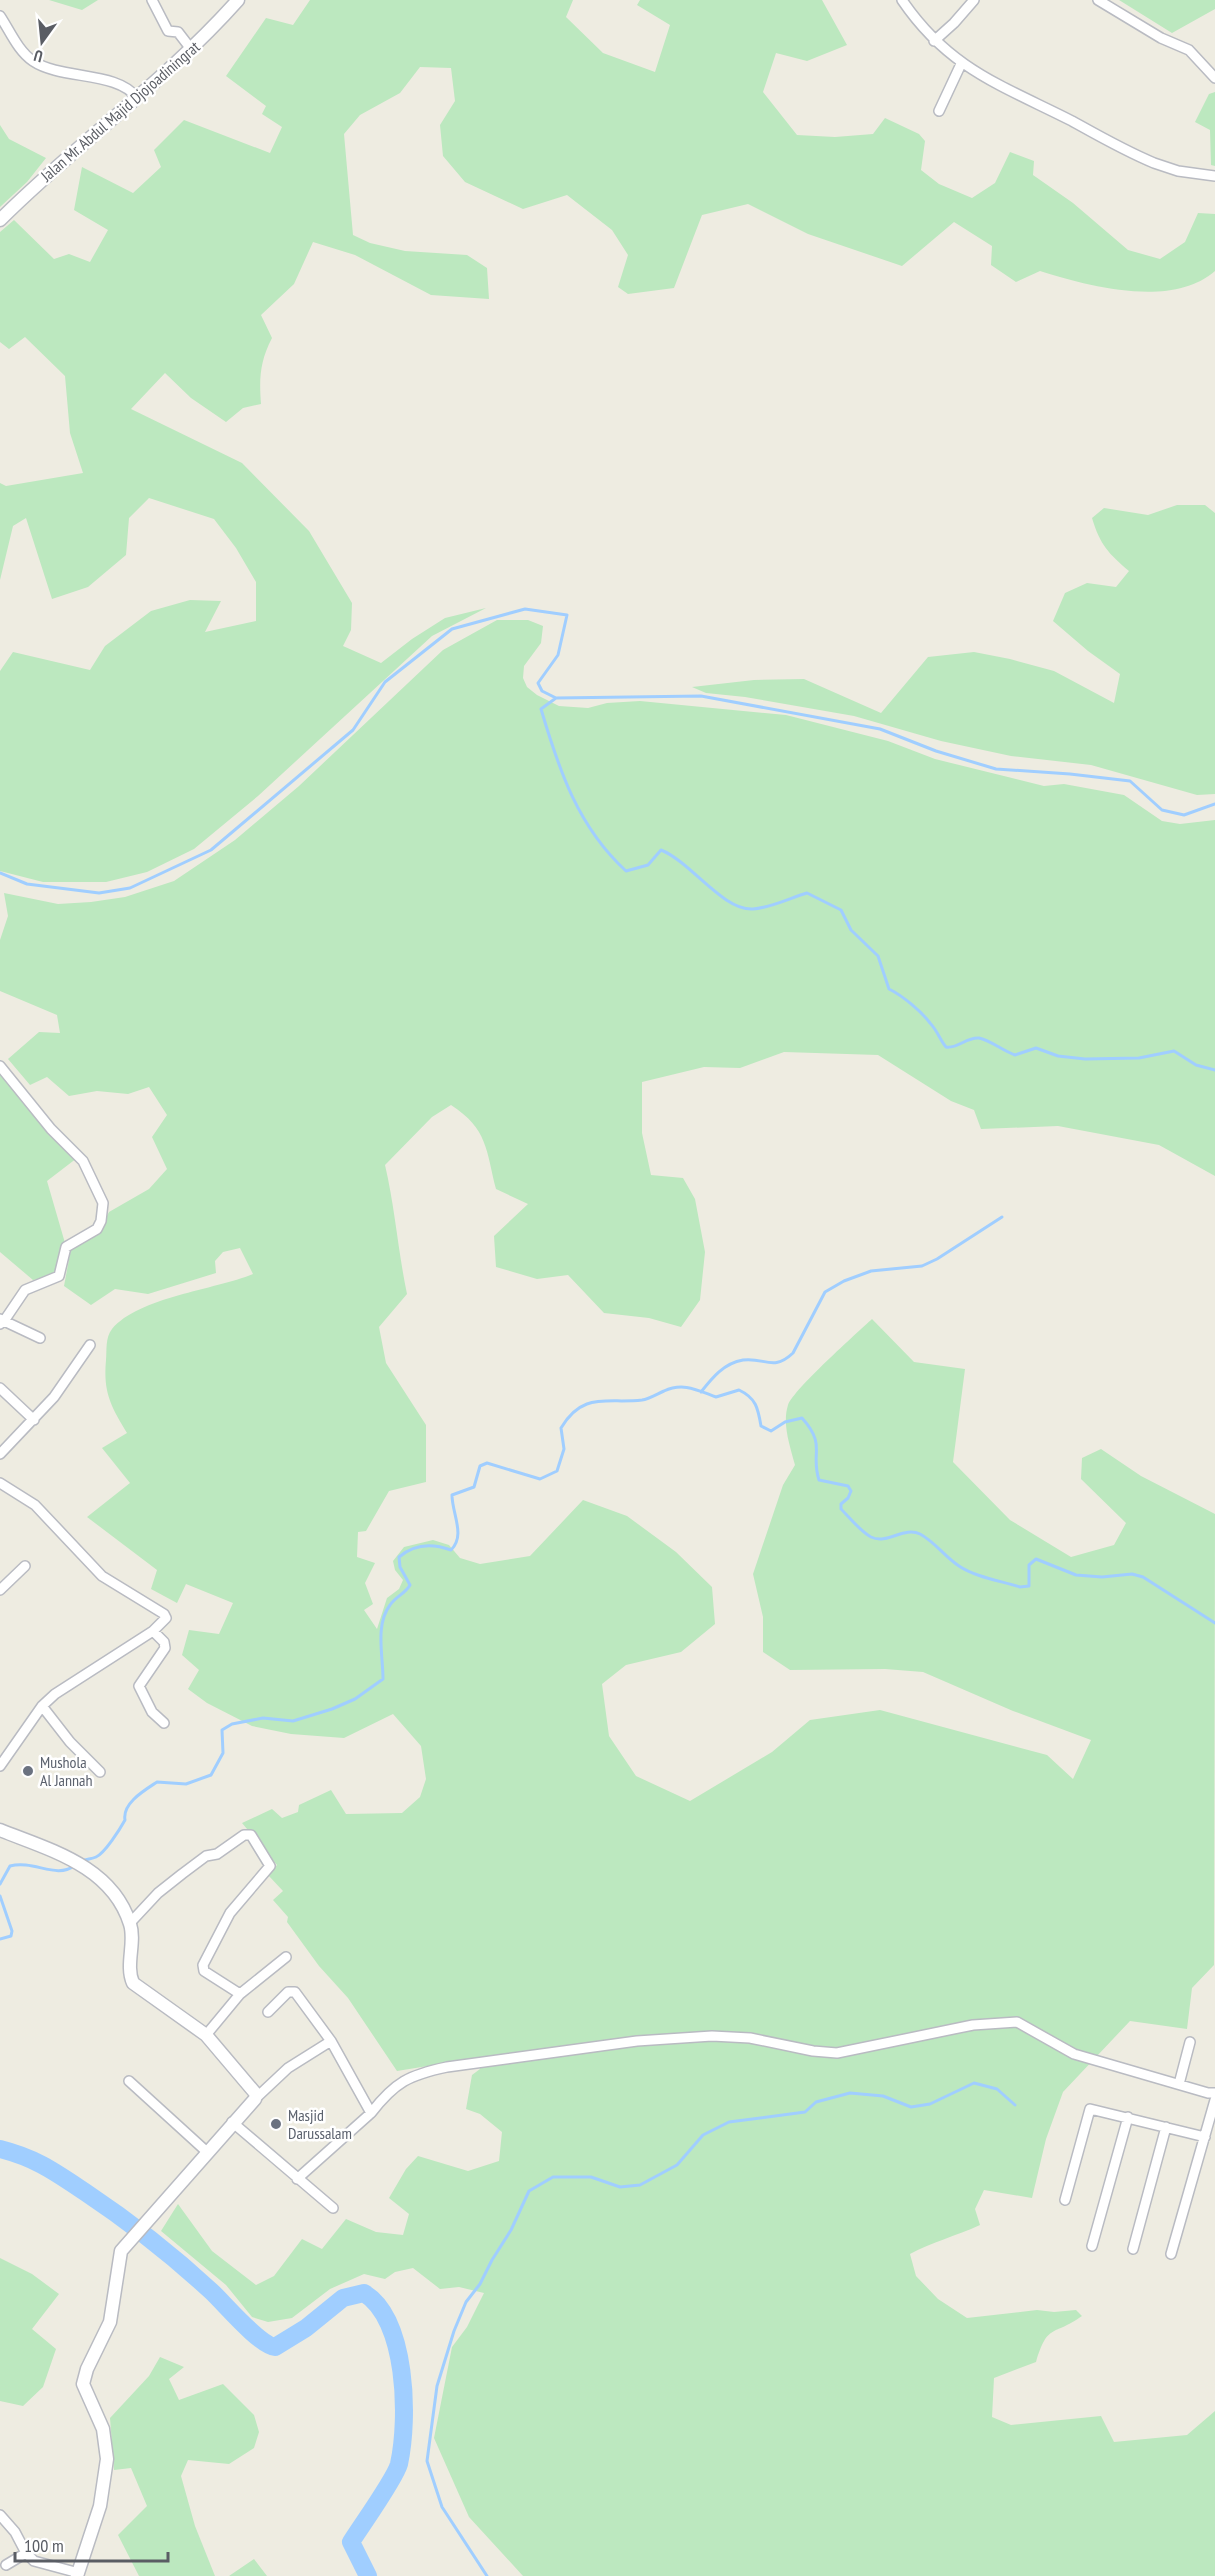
<svg xmlns="http://www.w3.org/2000/svg" width="1215" height="2576" viewBox="0 0 1215 2576" font-family="'PT Sans Narrow',sans-serif">
<style>
.green{fill:#bce8bf}
.lines{fill:none;stroke-linecap:round;stroke-linejoin:round}
.stream{stroke:#a0ceff;stroke-width:3}
.river{stroke:#a0ceff;stroke-width:18}
.minor-casing{stroke:#b9bbc2;stroke-width:12}
.tertiary-casing{stroke:#b9bbc2;stroke-width:15}
.minor{stroke:#fff;stroke-width:9}
.tertiary{stroke:#fff;stroke-width:12}
.worship-dot{fill:#6b7280;stroke:#fff;stroke-width:2}
.labels{text-anchor:middle;dominant-baseline:central;stroke-width:5;stroke-linejoin:round;paint-order:stroke}
.street-label{font-size:16px;fill:#5a5d64;stroke:#fff}
.worship-label{font-size:16px;fill:#5b616d;stroke:#fff;text-anchor:start}
</style>
<rect width="100%" height="100%" fill="#eeece1"/>
<path class="green" d="M49,0H98L82,10Z
M310,0H573L566,17L603,53L655,72L670,25L637,5L640,0H822L847,45L807,61L776,53L763,92L797,135L835,137L873,134L885,118L919,134L925,141L921,170L939,184L972,198L995,183L1010,152L1034,161L1033,175L1073,203L1128,250L1160,259L1185,242L1198,213L1215,214V271C1172,309 1088,286 1040,271L1016,282L991,265L992,246L954,222L902,266L808,234L748,204L702,215L674,288L628,294L618,287L628,255L612,230L567,195L523,209L465,182L443,156L440,125L455,101L451,68L420,67L400,93L360,115L344,134L353,235L370,243L405,251L467,255L487,268L489,299L431,295L355,255L313,242L294,284L261,315L272,338C260,361 259,378 261,404L243,408L226,422L191,398L165,373L131,409L242,463L309,531L352,603L351,630L343,646L381,663L412,639L445,618L486,608L432,636L258,796L194,849L147,872L106,882H43L0,871V671L13,652L90,670L105,646L151,611L190,600L221,601L205,632L256,621V582L236,548L214,519L149,498L129,518L126,555L88,587L52,599L26,518L13,526L0,580V483L6,486L83,473L70,433L65,376L25,337L9,349L0,342V232L14,220L54,259L69,254L90,262L108,230L74,210L82,167L133,193L161,167L154,150L184,120L270,153L282,127L262,114L266,106L226,76L266,18L293,25Z
M1119,0H1215V9L1172,33Z
M1215,92V166L1211,165L1210,130L1195,122L1209,94Z
M0,125L9,139L46,158L27,182L0,207Z
M1177,505H1205L1215,513V794L1197,795L1091,765L1011,756L941,741L854,716L745,697L706,693L692,687L754,680L804,679L881,713L928,657L974,652L1010,659L1054,671L1114,703L1120,674L1088,651L1053,621L1065,593L1087,583L1116,587L1129,571C1109,554 1100,545 1092,518L1104,508L1148,515Z
M497,620H528L543,626L541,643L524,666L523,678L527,687L537,695L559,706L588,708L607,703L640,701L786,715L888,741L935,759L1044,786L1064,784L1124,795L1162,821L1180,824L1215,820V1176L1159,1145L1058,1126L981,1129L974,1110L951,1101L878,1055L784,1052L740,1068L704,1067L642,1082V1133L651,1175L683,1178L695,1199L705,1252L700,1300L681,1327L649,1318L604,1313L568,1275L537,1279L496,1267L494,1236L528,1204L496,1189C486,1150 488,1129 451,1105L432,1117L385,1165C395,1208 398,1251 407,1294L379,1327L386,1363L426,1425V1482L389,1491L366,1531L358,1532L357,1557L375,1563L365,1583L373,1604L364,1610L377,1629L387,1598L399,1589L403,1580L395,1570L393,1561L404,1547L433,1540L449,1545L460,1558L480,1564L530,1556L583,1500L627,1516L676,1552L712,1587L715,1624L681,1652L626,1665L602,1684L609,1736L636,1776L690,1801L772,1752L810,1720L880,1710L1047,1755L1073,1779L1091,1740L1013,1711L923,1672L885,1669L790,1670L763,1652V1617L753,1574L783,1485L795,1465C790,1446 782,1424 788,1405C794,1389 857,1333 872,1319L914,1362L965,1369L953,1462L1010,1520L1071,1557L1114,1545L1126,1523L1081,1479L1082,1458L1101,1449L1141,1476L1215,1514L1214,1965L1192,1988L1187,2029L1130,2021L1063,2092L1046,2139L1032,2198L984,2190L975,2209L980,2225C956,2236 932,2242 910,2254L916,2276L938,2299L967,2318L1037,2310L1054,2312L1076,2310L1082,2316C1053,2337 1048,2322 1036,2362L994,2378L992,2417L1011,2425L1101,2416L1114,2442L1187,2435L1215,2411V2576H523L469,2517L434,2438L452,2347L467,2327L484,2293L459,2287L440,2289L413,2268L395,2272L385,2279L364,2274L330,2289L292,2318L268,2322L252,2317L226,2285L161,2231L178,2204L212,2251L256,2285L274,2276L302,2239L322,2249L346,2219L376,2232L403,2235L409,2214L389,2198L406,2169L418,2156L468,2171L499,2161L502,2132L480,2114L466,2109L472,2075L480,2069L477,2058L397,2071L348,1998L319,1966L287,1922L288,1917L273,1900L283,1891L268,1875L277,1865L242,1823L272,1809L282,1818L298,1812L299,1805L331,1790L346,1814L402,1813L420,1797L426,1779L421,1746L393,1714L344,1738L291,1734L252,1726L207,1703L188,1689L199,1670L182,1655L189,1630L219,1634L233,1603L186,1584L177,1603L151,1589L157,1570L87,1517L130,1483L102,1448L127,1433C111,1406 103,1393 106,1360C107,1350 105,1338 112,1329C139,1297 214,1290 253,1274L240,1248L223,1252L215,1261L216,1273L148,1294L115,1289L91,1305L64,1286L71,1249L97,1235L109,1212L149,1189L167,1169L152,1137L167,1115L149,1087L128,1094L97,1091L69,1096L47,1077L30,1085L8,1059L39,1032L60,1033L57,1015L0,991V940L8,916L4,893L58,904L91,902L125,897L174,881L235,840L299,786L443,650Z
M0,1073L47,1132L77,1158L47,1181L65,1243L56,1275L33,1280L0,1252Z
M0,2258L32,2274L59,2294L32,2329L56,2349L43,2387L23,2406L0,2401Z
M160,2357L184,2367L169,2379L179,2400L223,2384L254,2415L259,2432L254,2448L229,2464L188,2460L181,2476L195,2526L215,2576H139L118,2535L147,2506L131,2468L114,2470L110,2418L149,2376Z
M254,2559L267,2576H229Z"/>
<g class="lines">
<path class="stream" d="M556,698L541,709C559,770 578,827 626,871L648,865L661,850C691,862 723,911 753,909C770,908 790,898 807,893L841,910L851,930L878,956L889,989C903,996 921,1011 930,1023C937,1030 940,1040 946,1047C958,1049 966,1037 979,1038C990,1040 1003,1051 1015,1055L1036,1048L1058,1056L1085,1059L1139,1058L1174,1051L1196,1065L1215,1070
M0,873L27,884L99,893L130,888L211,850L353,730L385,682L452,629L525,609L567,615L558,655L538,683L542,691L556,698L701,696L880,729L936,751L996,769L1070,774L1130,781L1162,810L1184,815L1215,804
M701,1392C712,1378 724,1363 743,1360C765,1357 773,1372 793,1353L825,1292L844,1281L871,1271L922,1266L937,1259L1002,1217
M82,1861C87,1859 92,1859 96,1857C105,1853 120,1829 125,1820C122,1803 145,1790 157,1782L186,1784L211,1775L223,1753L222,1730L232,1724L263,1718L293,1721L332,1709L355,1699L383,1679C383,1655 375,1625 390,1605C396,1596 405,1594 410,1585L400,1567L399,1557C414,1544 432,1543 451,1550C466,1535 452,1514 452,1495L474,1487L480,1466L487,1463L540,1479L557,1471L564,1449L561,1428C583,1391 607,1404 642,1400C649,1399 657,1394 664,1391C683,1382 697,1390 716,1397L739,1390C756,1398 758,1408 761,1426L771,1431L785,1422L802,1418C827,1446 810,1452 819,1480L848,1486L851,1491L848,1498L841,1504V1509C850,1518 860,1531 871,1537C887,1545 904,1526 920,1534C935,1542 944,1556 959,1566C975,1577 1001,1581 1020,1587L1029,1586V1565L1036,1559L1076,1575L1102,1577L1132,1574L1143,1577L1215,1623
M0,1884L10,1866C34,1860 56,1879 74,1866
M0,1896L12,1931L11,1936L0,1939
M487,2576L442,2507L427,2461L437,2386L454,2331L466,2302L480,2284L492,2260L511,2230L529,2191L553,2177H591L620,2187L640,2185L677,2165L703,2135L729,2122L805,2112L816,2102L850,2093L883,2096L911,2107L930,2104L974,2083L997,2089L1015,2105"/>
<path class="river" d="M0,2149C36,2158 55,2172 85,2192C130,2222 171,2254 211,2291C226,2305 258,2344 275,2347L306,2328L343,2298L364,2293C407,2319 409,2418 399,2464C395,2479 361,2526 351,2542L368,2576"/>
<defs>
<path id="minor" d="M152,0L168,31L178,32L191,49
M902,0C949,69 1001,85 1072,121C1099,136 1125,151 1154,163L1178,171L1215,176
M1098,0L1161,38L1189,50L1215,78
M0,16C10,31 18,51 33,61C61,80 118,71 137,98
M934,41L954,23L974,0
M939,111L961,64
M0,1066L51,1129L83,1161L103,1203L101,1221L97,1229L66,1247L59,1276L25,1290L4,1321L0,1319
M0,1324L4,1321L40,1338
M0,1388L34,1420
M0,1454L54,1397L90,1345
M0,1483L35,1505L102,1576L164,1614L166,1618L153,1631L55,1694L42,1706L0,1766
M0,1590L25,1566
M153,1631L164,1642L165,1648L139,1686L152,1712L164,1723
M42,1706L70,1742L100,1772
M130,1923L158,1893L182,1874L206,1856L217,1854L244,1835H251L270,1866L230,1913L203,1965L204,1971L240,1994
M268,2012L288,1992H295L331,2041L371,2113L297,2179
M206,2035L240,1994L286,1957
M129,2081L207,2152
M1179,2084L1190,2042
M255,2099L288,2068L331,2041
M371,2113C395,2082 409,2075 447,2067L637,2041L712,2036L750,2038L813,2051L837,2053L973,2025L1017,2022L1074,2054L1208,2093H1215
M232,2122L333,2208
M1065,2200L1090,2109L1205,2137
M1092,2246L1128,2117
M1133,2249L1166,2127
M1171,2254L1215,2100
M0,2515L15,2532L26,2553L34,2561L79,2573
M6,2565L26,2553"/>
<path id="tertiary" d="M0,220C77,143 166,81 238,0
M0,1830C50,1850 112,1866 130,1924C136,1942 125,1965 133,1983L206,2035L256,2094L255,2099L121,2251L110,2322L87,2369L83,2384L103,2429L107,2459L100,2506L77,2576"/>
</defs>
<use href="#minor" class="minor-casing"/>
<use href="#tertiary" class="tertiary-casing"/>
<use href="#minor" class="minor"/>
<use href="#tertiary" class="tertiary"/>
</g>
<g class="worship-dot">
<circle cx="28" cy="1771" r="6"/>
<circle cx="276" cy="2124" r="6"/>
</g>
<g class="labels">
<g class="street-label">
<text transform="translate(120 111) rotate(-41)">Jalan Mr. Abdul Majid Djojoadiningrat</text>
</g>
<g class="worship-label">
<text x="40" y="1762">Mushola<tspan x="40" dy="18">Al Jannah</tspan></text>
<text x="288" y="2115">Masjid<tspan x="288" dy="18">Darussalam</tspan></text>
</g>
</g>
<g transform="translate(42 42) rotate(195)" stroke="#ffffff" stroke-width="4.5" paint-order="stroke">
<path d="M0-4.5L10 22L0 15L-10 22Z" fill="#5a5d64"/>
<text y="-9" font-size="16" font-weight="bold" text-anchor="middle" fill="#5a5d64">U</text>
</g>
<path d="M15 2552v9h153v-9" fill="none" stroke="#5a5d64" stroke-width="3"/>
<text x="24" y="2552" font-size="18" fill="#5a5d64" stroke="#ffffff" stroke-width="4.5" paint-order="stroke">100 m</text>
</svg>
